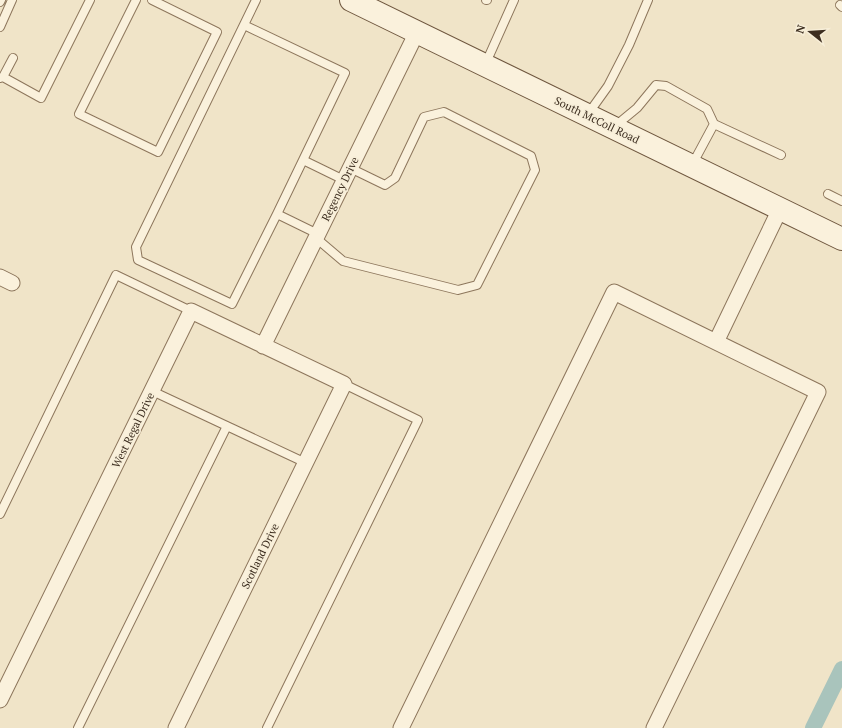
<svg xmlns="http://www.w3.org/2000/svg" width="842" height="728" viewBox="0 0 842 728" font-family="'PT Serif',serif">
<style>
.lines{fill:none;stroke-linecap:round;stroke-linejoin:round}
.canal{stroke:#a9c4bc;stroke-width:16}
.lane-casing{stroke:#8d765c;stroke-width:10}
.street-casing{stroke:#8d765c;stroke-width:17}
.secondary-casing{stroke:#6f573f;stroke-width:24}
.lane{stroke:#faf1dc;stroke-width:8}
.street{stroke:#faf1dc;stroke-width:15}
.secondary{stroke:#faf1dc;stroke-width:22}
.labels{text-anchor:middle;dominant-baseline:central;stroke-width:3.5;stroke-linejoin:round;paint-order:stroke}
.street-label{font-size:11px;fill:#3d2e20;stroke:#f7eed8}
</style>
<rect width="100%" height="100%" fill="#f0e4c8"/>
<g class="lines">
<path class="canal" d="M813,728L842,669"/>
<defs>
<path id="lane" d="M136,0L79,114L158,152L217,32L152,0
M486,0H487
M0,2L1,0
M840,5L842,7
M244,25L345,73L277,214L232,304L138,260L136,247L256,0
M0,27L12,0
M485,65L514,0
M3,77L13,58
M0,78L3,77L41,98L90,0
M588,114L608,86L629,45L648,0
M614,127L637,108L656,85L666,86L707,109L714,124L781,155
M303,160L344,180
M692,165L714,124
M828,194L842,201
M277,214L318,234
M316,238L343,261L458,290L477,285L535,170L531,156L444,112L424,117L395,178L385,185L350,168
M152,391L306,463
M0,514L116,275L191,311
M78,728L227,426
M267,728L418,420L344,384"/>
<path id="street" d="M0,277L12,283
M716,342L780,209
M263,346L417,32
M0,700L191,311L344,384L176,728
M401,728L614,292L818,392L654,728"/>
<path id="secondary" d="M351,0L842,239"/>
</defs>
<use href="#lane" class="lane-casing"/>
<use href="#street" class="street-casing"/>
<use href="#secondary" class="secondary-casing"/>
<use href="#lane" class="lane"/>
<use href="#street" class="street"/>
<use href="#secondary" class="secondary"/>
</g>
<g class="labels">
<g class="street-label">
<text transform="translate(597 120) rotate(26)">South McColl Road</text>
<text transform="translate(340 189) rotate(-64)">Regency Drive</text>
<text transform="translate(133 430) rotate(-64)">West Regal Drive</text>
<text transform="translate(260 556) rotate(-64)">Scotland Drive</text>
</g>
</g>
<g transform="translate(810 32) rotate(287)" stroke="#f7eed8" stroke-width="3" paint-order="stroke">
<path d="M0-3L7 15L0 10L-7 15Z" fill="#3d2e20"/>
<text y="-6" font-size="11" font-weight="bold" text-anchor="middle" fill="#3d2e20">N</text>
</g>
</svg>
